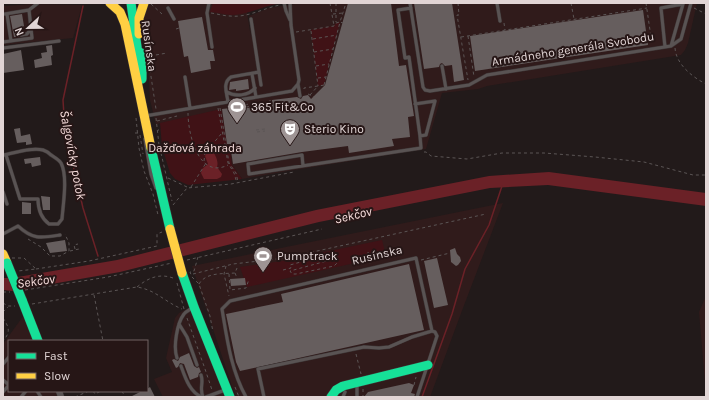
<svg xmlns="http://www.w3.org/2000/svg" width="709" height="400" viewBox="0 0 709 400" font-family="Karla,sans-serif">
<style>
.built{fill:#301b1b}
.green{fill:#401216}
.water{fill:#6b2127}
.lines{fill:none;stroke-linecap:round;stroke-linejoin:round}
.stream{stroke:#6b2127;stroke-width:1.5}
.building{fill:#665e5e}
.lane-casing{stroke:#3e3737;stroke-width:4}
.street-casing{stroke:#3e3737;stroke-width:7}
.fast-casing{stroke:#3e3737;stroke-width:10}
.slow-casing{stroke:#3e3737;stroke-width:10}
.path{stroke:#5b5555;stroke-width:1;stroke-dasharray:3 3;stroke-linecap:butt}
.lane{stroke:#595353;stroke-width:3}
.street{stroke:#595353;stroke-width:6}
.fast{stroke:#16e098;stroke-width:9}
.slow{stroke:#ffcf43;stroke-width:9}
.fast-bridge-casing{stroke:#3e3737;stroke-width:10;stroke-linecap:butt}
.slow-bridge-casing{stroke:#3e3737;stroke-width:10;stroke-linecap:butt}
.fast-bridge{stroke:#16e098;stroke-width:9}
.slow-bridge{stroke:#ffcf43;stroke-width:9}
.labels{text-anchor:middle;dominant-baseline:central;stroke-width:4;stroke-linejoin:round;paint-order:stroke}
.street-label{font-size:12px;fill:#e1d5d5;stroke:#261616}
.poi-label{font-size:12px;fill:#e1d5d5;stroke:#261616;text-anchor:start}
.park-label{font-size:12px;fill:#f6dcdb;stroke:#261616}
.water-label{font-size:13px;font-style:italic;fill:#f7dddc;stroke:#261616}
</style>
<rect width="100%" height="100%" fill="#221a1a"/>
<path class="built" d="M147,3H270V5L247,12L251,38L249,16L269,8L295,4V3H697L688,43L685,50L681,55L487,86L478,89L442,93L426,149L288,171L242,179L232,165L228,145L160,123L156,125L150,100L148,64L142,22Z
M33,4L82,5L73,38L3,45V6Z
M503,203L463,308L430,397H237L233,389L192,266Z
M706,296V394L699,312Z
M192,306L228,397H163L154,379L172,372L166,358L175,318L179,313Z
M24,315L35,341H9V391H55L58,397H3V344Z"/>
<path class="green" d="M213,3H281C264,6 249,14 232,15C225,15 217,12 210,12Z
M340,22L324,85L318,86L311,30L334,26L336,23Z
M221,109L227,145H229L232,165L242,179L188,185L175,179L170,173L162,147L160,123Z
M382,240L386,256L247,287L240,267L282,261Z"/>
<path class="water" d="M209,149H211C215,154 219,161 217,167L222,174L221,177L217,179H204L201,173L202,169L208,164L205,156Z
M549,172L706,193V206L548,185L490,188L319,222L120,272L12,291L3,290V278H12L117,260L316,210L489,176Z"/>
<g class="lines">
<path class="stream" d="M83,6L63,100L65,131L83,208L98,256
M422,397L452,314L465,269L489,225L502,186"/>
</g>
<path class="building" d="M348,3H391L399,66L406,65L414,116L408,117L410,137L392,139L394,146L349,153L348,146L302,152L233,164L230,144H227L222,109L239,107L248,108L272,104V100L297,97L301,99L303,96L308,95L311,99L325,85Z
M414,3H452L464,80L454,82L452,65L445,66L442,63L440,64L439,67L424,69Z
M643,10L648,45L475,71L470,36Z
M22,14L24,26L22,27L23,32L19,33V37H14L10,16Z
M202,17L208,50H213L215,61H210L211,69L191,73L188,56L184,57L178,21Z
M52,45L53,55L51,56L52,65L35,68L34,60L42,58L41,53L47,52L46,46Z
M21,50L24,70L3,73V54Z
M248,79L249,89L236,91V89L229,90L230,82Z
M20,128L21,136L30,134L32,144L26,145V142L17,143L14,129Z
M40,157L41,165L32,167L31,163L25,164L24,159Z
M41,196L50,197V210H43Z
M22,202L31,203V214H22Z
M65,240L67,251L50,253L46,243Z
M455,248L457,254L460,257L461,261L458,265L456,266L451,262L450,250Z
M437,258L448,305L434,308L424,261Z
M409,264L424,330L240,371L236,362L226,314L283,302L281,294Z
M245,278L246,285L231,286L230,279Z
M189,353L194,366L197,368L199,367L201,372L199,373L198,377L190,380L184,364L180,363L178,367L176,368L172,360L174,359L178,361L180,357Z
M409,383L414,385L411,393L415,394L414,397H364L368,392Z
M150,387L155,397H130L142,391H147V389Z"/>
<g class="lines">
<defs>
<path id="lane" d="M209,3L207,13L212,47
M284,3L286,11L290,20
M410,3L423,87L425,90L430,91L469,85L487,75L671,46L681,39L691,3
M497,3L500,21
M168,8L174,19
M411,8L398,10L405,58L409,57L420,136L426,135L435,101L415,104
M5,14L29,10L38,3
M7,14L11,41
M251,19L261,85
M21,35L27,34L31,29
M3,42L32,38L29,10
M665,47L661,8L683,4L671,46
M3,48L59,41
M442,66L446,89
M252,74L256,97
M185,77L190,108
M298,84L300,96
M227,92C235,97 248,96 255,88
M228,102C227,93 222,83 231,77L259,72
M145,116L292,91L298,84L299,80L291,25L290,3
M145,139L151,174L156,188
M3,155C15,153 31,147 43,150C46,151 49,153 51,155C54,157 59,160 61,163C68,176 63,205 62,219L58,224H49C41,218 38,209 38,199H20L6,155
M303,166L302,155L248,164L249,174L421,148L420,136
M3,192L7,204
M3,234L18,226C33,240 41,238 60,235
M179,324L187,337L197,365
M177,358C173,347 177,323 184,314C186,311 190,310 192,308
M3,364L9,357
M181,366C185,377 190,393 202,397
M201,375C204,383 199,388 203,397
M3,380L9,385L3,392
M37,391L41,397
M21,397L26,391
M206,397L225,390
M246,397C231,370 227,339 222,309L230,301L416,258L432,331
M264,397L258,369L364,347L379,348L389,347L412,337L432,331L435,332L437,336L417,397
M343,397L345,392
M357,397V383"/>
<path id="street" d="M59,391L61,397"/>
<path id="fast" d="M131,3L139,61
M142,53V79
M151,148L170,229
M182,273L194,307L230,397
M22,300L38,341
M331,397L336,390L343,386L428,365"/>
<path id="slow" d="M110,3L120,12L125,24L151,148
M139,34V18L144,3
M3,254L7,263"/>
</defs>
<use href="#lane" class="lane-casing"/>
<use href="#street" class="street-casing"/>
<use href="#fast" class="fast-casing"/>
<use href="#slow" class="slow-casing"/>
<path class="path" d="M330,3L334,26
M336,3V22
M458,3L459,15H457L468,80
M571,3L574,19
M646,3L652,44
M151,4L162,14
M694,8L706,14
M211,13C218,14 224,16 230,16C247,18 264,8 280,5
M333,14L343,13
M504,23L505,30
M176,29L179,28
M311,31L318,86
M296,32L334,26L336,23L340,22L346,3
M468,36L474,77
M461,37L647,8
M146,39L147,47
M313,39L337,35
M675,48C676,64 692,77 706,84
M314,52L333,49
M150,56L167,53
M316,66L329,64
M150,70L156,109
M318,78L326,77
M324,85L340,22L343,23
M304,89V88L325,85
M308,94L314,97
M310,95L318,86
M240,106L247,107L270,102V100
M227,107L250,104L255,102
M218,108L228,163L234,173L237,183
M220,108L229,163L236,173L238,182
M188,113C188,133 198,180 228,165
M136,118L139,148L144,171L153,194L158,215
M156,118L159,145
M157,121L177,116
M158,130H159
M256,130L265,129
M257,132L265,131
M135,133H139
M140,135L143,154
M424,152H426L431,156L467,159L502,153H544L595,157L644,162L693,175H706
M161,153L172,201
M204,161L205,153L222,133
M168,178L187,187
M191,187L206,163
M173,205L187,188L231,184L294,172
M28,239L41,247L50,256H60L69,251V243L65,234
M75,249L74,245L78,244
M70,251L79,249
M368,252L370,264
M198,257L194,271L190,272L192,277L199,284L201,290L210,316L213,332
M12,258H24L36,269L18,271
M334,259L337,261V263L334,266L296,274H292L290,271Z
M187,260L322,229
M421,260L450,253
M226,266L224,274L229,296
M36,269L89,261L157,246V234L162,232
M283,270L291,268L290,265L336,252L337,256L333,259
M235,273L237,278
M193,274L233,264L285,258L486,214
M229,274L230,290L246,288L249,279
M177,283L184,309
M199,284C206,272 223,274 235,273L237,268
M137,287C148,278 159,273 173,278
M25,290L108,277L172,263
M3,292H10
M94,295L103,341
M3,303L8,306H15
M32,304L137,287C156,290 165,302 182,309
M3,312L8,307
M3,318C9,327 11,332 3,341
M187,318L205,369L212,390
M356,354L361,374
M414,385L416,377
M235,387L239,397
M363,389V397
M93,391L95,394L101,391
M122,391L125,397
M75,397L89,391"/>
<use href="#lane" class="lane"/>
<use href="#street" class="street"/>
<use href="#fast" class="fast"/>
<use href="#slow" class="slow"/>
<defs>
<path id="fast-bridge" d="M7,263L22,300"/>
<path id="slow-bridge" d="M170,229L182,273"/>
</defs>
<use href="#fast-bridge" class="fast-bridge-casing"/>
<use href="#slow-bridge" class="slow-bridge-casing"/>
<use href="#fast-bridge" class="fast-bridge"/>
<use href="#slow-bridge" class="slow-bridge"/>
</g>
<defs>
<symbol id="stadium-pin" viewBox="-11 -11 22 30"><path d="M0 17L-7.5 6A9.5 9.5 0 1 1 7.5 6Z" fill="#9e9494" stroke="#261616"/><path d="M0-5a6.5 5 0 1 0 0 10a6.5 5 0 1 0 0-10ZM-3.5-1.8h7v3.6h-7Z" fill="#fff"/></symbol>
<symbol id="theatre-pin" viewBox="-11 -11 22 30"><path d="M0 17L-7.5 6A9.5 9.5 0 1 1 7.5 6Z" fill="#9e9494" stroke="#261616"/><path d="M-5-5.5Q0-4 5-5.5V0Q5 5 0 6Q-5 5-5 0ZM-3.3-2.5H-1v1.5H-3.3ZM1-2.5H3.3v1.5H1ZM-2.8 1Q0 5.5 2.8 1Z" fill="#fff"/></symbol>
</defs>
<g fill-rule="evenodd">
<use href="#stadium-pin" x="226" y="96" width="22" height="30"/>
<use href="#theatre-pin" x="279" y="118" width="22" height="30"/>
<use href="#stadium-pin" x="252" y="245" width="22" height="30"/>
</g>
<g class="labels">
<g class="street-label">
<text transform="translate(149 46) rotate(82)">Rusínska</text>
<text transform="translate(573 49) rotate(-9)">Armádneho generála Svobodu</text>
<text transform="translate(377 255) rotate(-13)">Rusínska</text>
</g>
<g class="poi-label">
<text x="251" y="107">365 Fit&amp;Co</text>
<text x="304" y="129">Sterio Kino</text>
<text x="277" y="256">Pumptrack</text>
</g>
<g class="park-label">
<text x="195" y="148">Dažďová záhrada</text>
</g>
<g class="water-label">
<text transform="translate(73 155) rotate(79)">Šalgovícky potok</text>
<text transform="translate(353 215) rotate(-13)">Sekčov</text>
<text transform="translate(36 281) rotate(-8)">Sekčov</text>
</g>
</g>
<rect width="709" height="400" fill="none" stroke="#e1d5d5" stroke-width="8"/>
<rect x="8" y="340" width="140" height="52" fill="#261616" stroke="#716262"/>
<rect x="16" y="353" width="20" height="6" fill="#16e098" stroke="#716262"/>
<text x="44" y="360" font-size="12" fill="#e1d5d5">Fast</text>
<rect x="16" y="373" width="20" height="6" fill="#ffcf43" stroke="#716262"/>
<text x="44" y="380" font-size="12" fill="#e1d5d5">Slow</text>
<g transform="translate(28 28) rotate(248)" stroke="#261616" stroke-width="3" paint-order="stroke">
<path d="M0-3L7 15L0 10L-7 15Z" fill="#e1d5d5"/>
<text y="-6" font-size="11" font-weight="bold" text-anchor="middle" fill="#e1d5d5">N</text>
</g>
</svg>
